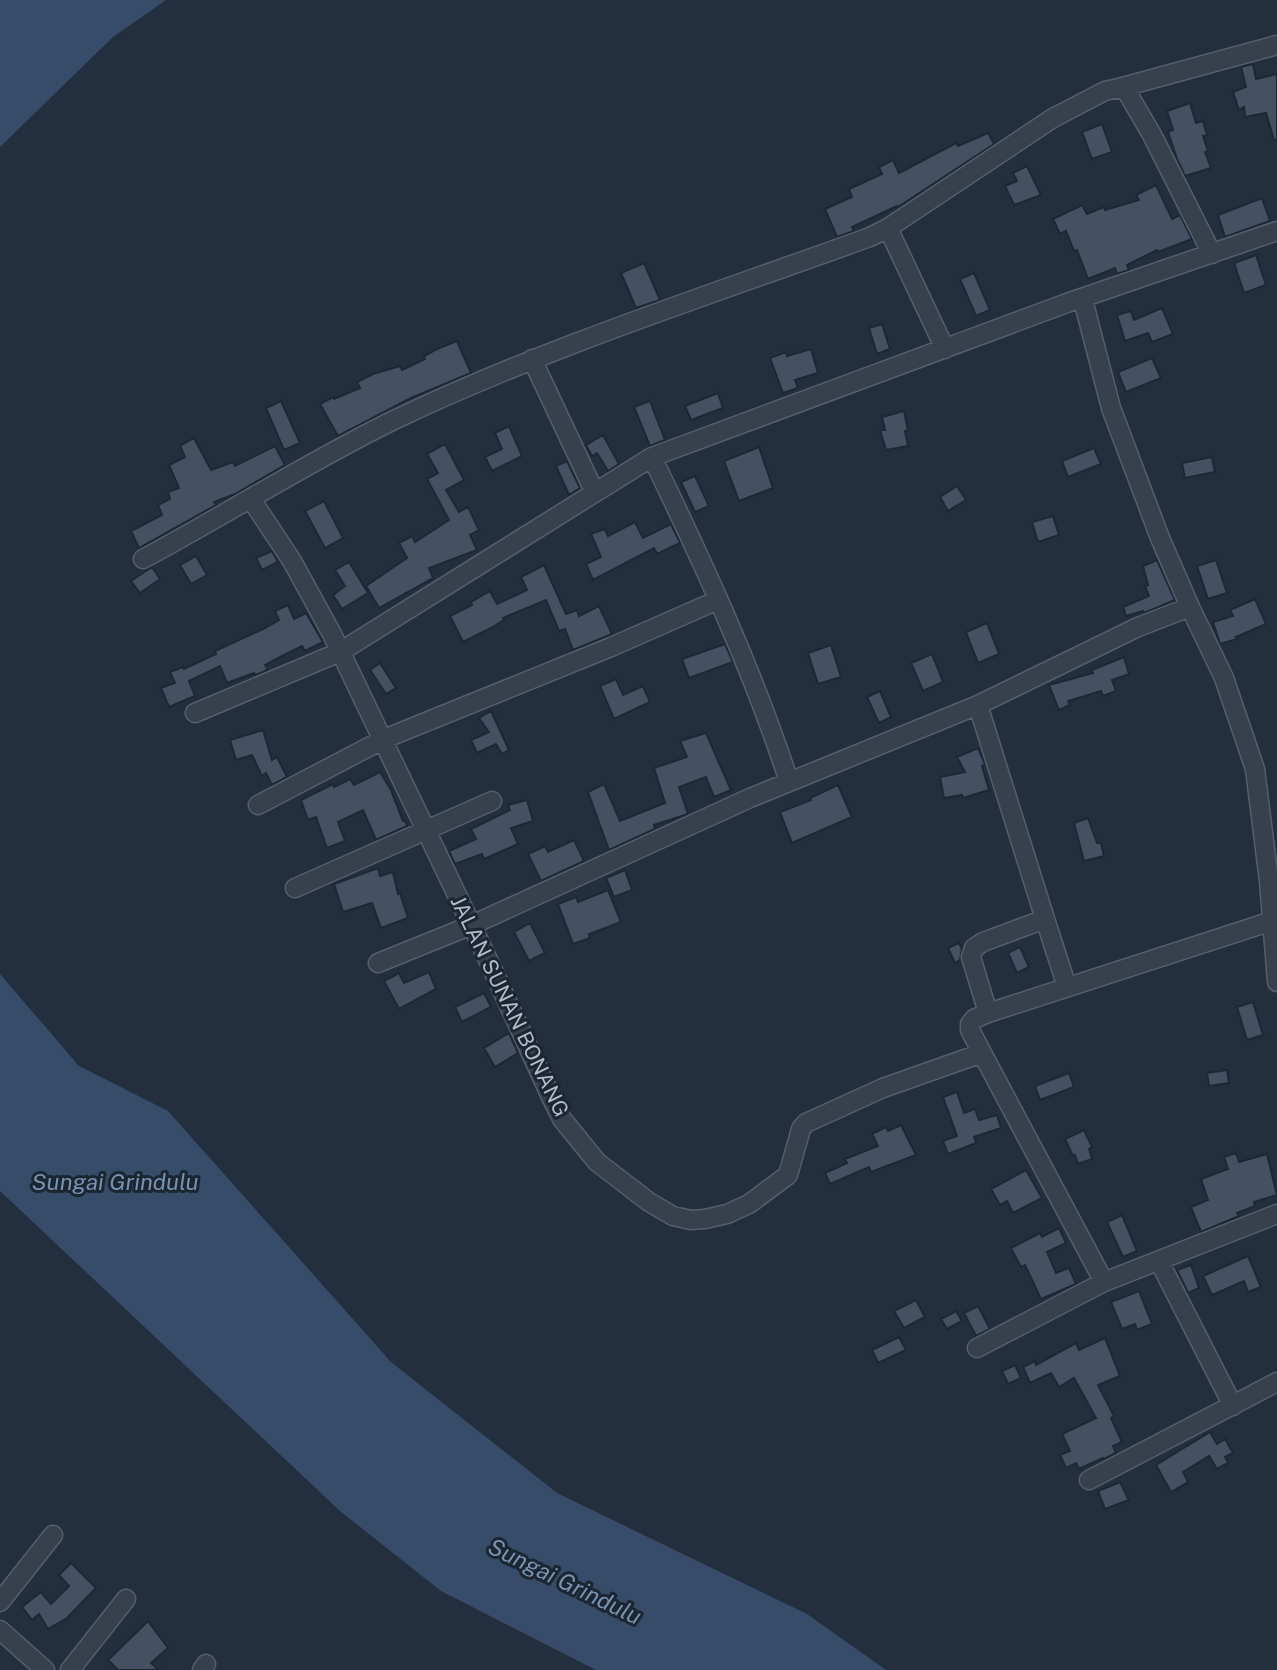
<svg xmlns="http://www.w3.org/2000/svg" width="1277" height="1670" viewBox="0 0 1277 1670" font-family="'Public Sans',sans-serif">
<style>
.water{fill:#374c68}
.building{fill:#435162;stroke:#1e2835;stroke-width:2}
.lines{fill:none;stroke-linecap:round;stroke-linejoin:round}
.street-casing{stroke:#555e6c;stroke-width:21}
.street{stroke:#37414e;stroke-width:18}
.labels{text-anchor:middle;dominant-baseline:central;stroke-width:6;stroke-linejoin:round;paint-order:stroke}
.street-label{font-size:21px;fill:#b2bbc9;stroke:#1c2632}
.water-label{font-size:23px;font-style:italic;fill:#7992b2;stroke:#1c2632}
</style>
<rect width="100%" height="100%" fill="#232f3e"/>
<path class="water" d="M0,0H166L113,37L0,147Z
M0,974L79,1066L168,1111L391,1362L557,1493L807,1614L886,1670H596L441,1591L340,1511L0,1191Z"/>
<path class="building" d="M1253,64L1256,79L1277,74V140H1274L1266,113L1245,117L1244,107L1239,110L1233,92L1246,87L1241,67Z
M1190,103L1196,123L1203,121L1207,135L1203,136L1208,151L1205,152L1211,168L1185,176L1177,159L1168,132L1173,130L1167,111Z
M1102,124L1112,152L1092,159L1082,132Z
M988,133L994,144L898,207L897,206L852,227L854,231L837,237L825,209L852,197L849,189L882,174L879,167L893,160L899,173L956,143L958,146Z
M1027,166L1041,195L1014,205L1005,186L1017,181L1013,173Z
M1156,185L1172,219L1180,215L1192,239L1158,252L1157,250L1127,265L1129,270L1117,274L1115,268L1088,279L1077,250L1074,251L1066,231L1060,234L1053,219L1082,205L1087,214L1104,207L1105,210L1139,200L1136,195Z
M1262,198L1270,221L1225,237L1218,215Z
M1256,255L1266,285L1244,293L1234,263Z
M644,263L660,300L636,308L621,273Z
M974,273L990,310L976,316L960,279Z
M1162,308L1173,334L1152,342L1148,333L1125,341L1117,315L1131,311L1134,320Z
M882,324L890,349L877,354L869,328Z
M457,341L471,373L411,398L338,436L320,404L333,397L334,399L360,388L357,382L373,374L400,366L402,370L425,359L424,356L437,349Z
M811,349L818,373L795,380L798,388L783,393L770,358L786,352L787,356Z
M1152,358L1161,378L1126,392L1118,372Z
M718,393L723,408L691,420L685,406Z
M281,401L300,443L284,450L266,408Z
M650,401L665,440L650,446L634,407Z
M904,411L908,430L905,431L908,446L886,450L880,430H885L882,417Z
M509,426L522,456L492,471L485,457L502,449L495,433Z
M603,435L619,464L608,471L597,453L592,456L586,445Z
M194,438L211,470L233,462L235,466L275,446L285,465L235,494L214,502L216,505L139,548L131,531L162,515L158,505L170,499L168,492L179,488L169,465L185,457L180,446Z
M445,444L464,480L446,490L459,512L468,507L479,530L470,535L477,550L429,568L433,578L379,608L366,586L407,558L399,543L412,536L415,542L449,520L427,479L438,473L427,454Z
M759,447L773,488L739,501L724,461Z
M1094,448L1101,464L1068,477L1062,461Z
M1212,457L1215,472L1185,478L1182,463Z
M567,461L580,488L569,495L556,466Z
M695,476L709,506L695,512L681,482Z
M957,486L966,500L948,511L940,497Z
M324,501L343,538L325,548L305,511Z
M1053,516L1059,535L1038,542L1032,522Z
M635,522L643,538L671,524L680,543L657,554L654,548L593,580L586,564L601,557L591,534L605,529L608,536Z
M272,551L278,562L262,570L256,558Z
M196,556L207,575L191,584L180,565Z
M1157,560L1175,600L1144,613L1143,611L1126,616L1123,607L1149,596L1145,586L1148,585L1143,566Z
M1216,560L1227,593L1208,599L1197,566Z
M349,562L368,593L342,609L333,595L345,586L335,570Z
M544,565L566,614L577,610L579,616L599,606L612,634L573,650L565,629L559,631L546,600L503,618L504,620L493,627L463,642L450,616L472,605L471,602L490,591L497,604L527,590L521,577Z
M152,567L160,579L140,593L131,581Z
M1255,599L1266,624L1236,637L1237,639L1220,644L1213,622L1233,616L1230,610Z
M288,605L294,619L306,613L323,642L305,651L302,646L284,655L265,665L268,669L261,673L255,675L254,673L227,683L220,666L189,681L195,696L169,707L161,688L175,683L170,672L183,667L184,669L216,654L215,651L263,629L279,620L275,611Z
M987,623L999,654L978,663L966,632Z
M725,644L733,662L689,678L682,659Z
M831,645L841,677L818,684L808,653Z
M932,654L943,682L923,691L911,663Z
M1124,657L1129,674L1112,680L1116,691L1103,696L1101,691L1068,701L1070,705L1059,710L1049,685L1093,673L1092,670Z
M380,663L396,688L386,694L370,670Z
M616,679L623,695L643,686L650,702L614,719L600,686Z
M880,691L891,717L879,723L867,697Z
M491,711L509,750L502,754L496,744L477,753L471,740L489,732L479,718Z
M263,730L272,760L277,757L287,777L272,785L266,773L262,776L252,755L236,760L230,740Z
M706,733L731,790L714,797L706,777L679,787L688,814L654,825L655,829L609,850L588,792L604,784L620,821L665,803L654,768L687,757L680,741Z
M978,748L985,764L982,766L989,790L963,798L962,795L944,798L940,777L965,772L957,757Z
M380,772L391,790L403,821L405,820L407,826L376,840L363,810L338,822L345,841L327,848L316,817L308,820L301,800L333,784L334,787L350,779L354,785Z
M838,785L852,817L792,843L780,812L811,800L810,798Z
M527,800L533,821L511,828L518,844L484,859L482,854L455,864L449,851L476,839L471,829L510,810L508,805Z
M1088,818L1097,843H1101L1104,856L1084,861L1074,823Z
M574,840L584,861L541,881L528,854L545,846L548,852Z
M378,868L380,876L393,872L398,894L400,893L408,918L381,928L372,903L343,912L334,884Z
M625,870L632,890L614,897L606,878Z
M608,890L621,922L589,934L590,938L573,944L558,904L576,897L578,902Z
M530,923L545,953L529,961L514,932Z
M959,943L962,949L960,960L955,963L948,948Z
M1020,947L1029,967L1017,973L1008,953Z
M429,972L436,989L399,1009L384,981L399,973L404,983Z
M484,993L491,1007L462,1022L455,1007Z
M1253,1002L1263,1035L1247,1040L1237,1007Z
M509,1033L518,1053L495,1067L484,1048Z
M1227,1070L1229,1083L1209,1086L1207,1073Z
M1069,1073L1074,1087L1040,1100L1035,1086Z
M957,1092L964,1113L975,1109L979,1120L997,1115L1001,1128L974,1137L976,1143L948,1154L943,1141L957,1136L943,1097Z
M901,1125L916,1155L871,1172L869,1167L830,1184L825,1173L847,1163L845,1159L878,1146L872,1134L886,1127L888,1131Z
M1084,1130L1092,1147L1089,1149L1092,1159L1078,1164L1075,1155L1073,1156L1065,1139Z
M1236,1153L1239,1162L1267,1154L1277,1195L1254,1202L1255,1206L1237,1213L1239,1216L1201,1232L1191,1207L1208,1200L1201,1179L1228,1169L1224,1157Z
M1026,1170L1042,1198L1013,1213L1007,1201L1000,1205L991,1189Z
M1122,1215L1137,1251L1123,1257L1107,1222Z
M1059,1228L1066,1243L1047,1252L1056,1273L1069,1268L1076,1284L1041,1299L1025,1265L1021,1267L1011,1248L1040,1233L1042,1237Z
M1248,1256L1261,1287L1248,1292L1244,1281L1212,1295L1203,1276Z
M1191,1265L1199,1288L1188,1293L1177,1270Z
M1139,1291L1152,1324L1137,1330L1135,1324L1122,1329L1111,1302Z
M916,1300L925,1317L904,1328L894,1311Z
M978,1306L990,1329L976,1336L964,1313Z
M956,1311L962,1321L947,1329L941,1319Z
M899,1337L906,1350L878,1363L872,1350Z
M1105,1338L1120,1376L1098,1385L1114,1416L1111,1418L1122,1442L1113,1446L1116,1453L1104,1459L1103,1458L1079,1469L1076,1463L1066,1468L1060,1455L1070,1451L1062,1434L1096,1418L1074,1378L1059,1387L1051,1373L1030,1383L1023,1367L1035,1361L1036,1365L1076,1343L1079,1350Z
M1015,1365L1021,1378L1008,1384L1002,1371Z
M1210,1432L1217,1444L1225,1439L1233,1453L1225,1457L1228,1463L1217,1469L1209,1456L1183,1472L1188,1482L1171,1492L1156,1465Z
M1120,1482L1129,1500L1105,1509L1098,1491Z
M71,1563L96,1588L67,1618L48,1629L39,1614L32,1620L22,1607L41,1592L51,1604L69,1586L59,1575Z
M148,1621L168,1648L151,1663L159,1670H118L108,1660Z"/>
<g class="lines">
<defs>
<path id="street" d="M1119,88L1277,45
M888,228L1053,118L1105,91L1119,88L1127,92L1152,135L1212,254
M1083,300L1111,408L1160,538L1190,607L1224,678L1255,769L1269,881L1277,982
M532,359L595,493
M652,457C703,563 753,670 789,782
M251,499L292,561L332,634L491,966L552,1099L562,1119L597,1162L649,1202L673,1216L691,1220L705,1219L727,1214L749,1204L788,1175L801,1129L806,1123L883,1088L982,1053
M143,559C227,514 308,462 394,420C547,347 710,295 870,237L888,228L945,349
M978,705L1045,919L983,942L974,948L971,957L988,1013
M195,713L340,652L652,457L1067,303L1277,231
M258,805L384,739L611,647L718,600
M295,888L492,801
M1045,919L1067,987
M378,963L472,925L750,798L978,705L1138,627L1190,607
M1159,1261L1233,1406
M1104,1282L982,1053L970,1030V1024L974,1019L988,1013L1272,921
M977,1348L1104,1282L1277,1214
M1089,1480L1277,1382
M0,1602L53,1535
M0,1630L45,1670
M70,1670L126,1599
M202,1670L206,1664"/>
</defs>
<use href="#street" class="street-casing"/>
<use href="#street" class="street"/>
</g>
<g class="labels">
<g class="street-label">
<text transform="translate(510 1006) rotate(64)">JALAN SUNAN BONANG</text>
</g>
<g class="water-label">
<text x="115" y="1181">Sungai Grindulu</text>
<text transform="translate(565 1581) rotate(26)">Sungai Grindulu</text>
</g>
</g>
</svg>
